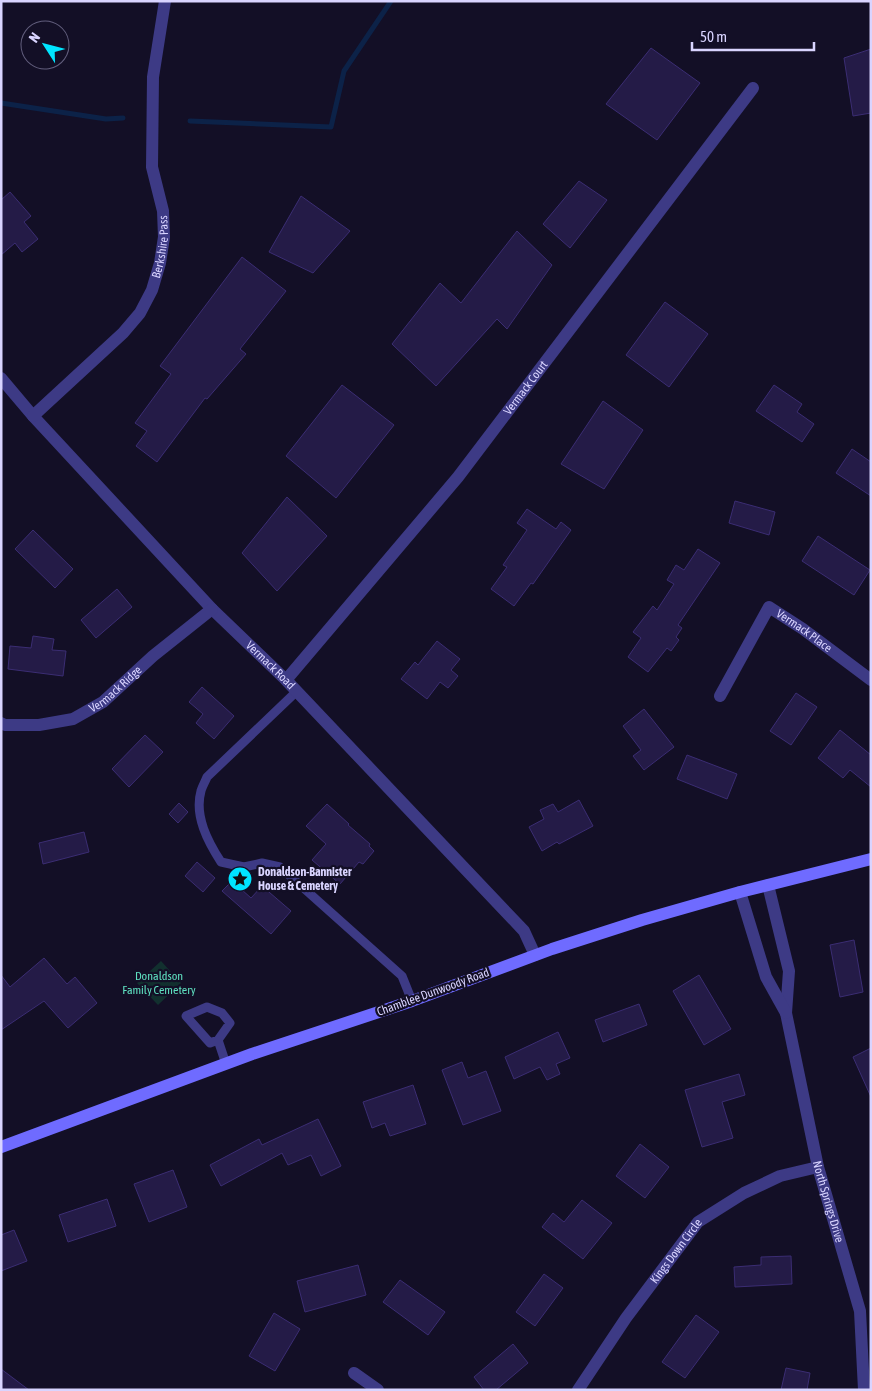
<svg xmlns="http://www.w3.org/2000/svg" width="872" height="1391" viewBox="0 0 872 1391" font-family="'Asap Condensed',sans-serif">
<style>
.green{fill:#12302f}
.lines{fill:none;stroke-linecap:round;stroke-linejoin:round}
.stream{stroke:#0c2248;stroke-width:5}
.building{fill:#241b47;stroke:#3b2d73}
.lane{stroke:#3d3a85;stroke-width:9}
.street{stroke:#3d3a85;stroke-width:12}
.secondary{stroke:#6f6bff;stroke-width:12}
.labels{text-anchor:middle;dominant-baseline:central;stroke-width:4.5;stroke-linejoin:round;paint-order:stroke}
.street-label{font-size:12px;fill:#d9d4ff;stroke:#130f26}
.poi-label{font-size:12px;font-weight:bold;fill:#d9d4ff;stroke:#130f26;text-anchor:start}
.park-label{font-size:12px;fill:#5fe0c0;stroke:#130f26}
</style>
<rect width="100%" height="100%" fill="#130f26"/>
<path class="green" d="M161,961L181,983L158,1005L137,983Z"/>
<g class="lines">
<path class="stream" d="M1,103L106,119L123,118
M190,121L331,127L344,71L391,1"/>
</g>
<path class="building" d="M651,48L700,83L657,140L606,104Z
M871,49V113L853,116L844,58Z
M579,181L607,200L570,248L543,224Z
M10,192L31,216L24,222L38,239L22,252L15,243L1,255V200Z
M301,196L350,231L313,273L269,252Z
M517,231L552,265L507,329L497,319L436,386L392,344L440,283L461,303Z
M242,257L286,291L240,349L246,354L207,399L205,398L157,462L136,446L147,431L135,423L171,374L160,366Z
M665,302L708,334L669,387L626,355Z
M342,385L394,425L336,498L286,456Z
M774,385L802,404L797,412L814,424L802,442L756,411Z
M603,401L643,430L604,489L561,464Z
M852,449L871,462V496L836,473Z
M287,497L327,536L277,591L242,553Z
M735,501L775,512L769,535L729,523Z
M527,509L556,529L561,522L571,530L533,584L531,583L514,606L491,589L507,567L503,565L527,530L517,523Z
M33,530L73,569L55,588L15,549Z
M818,536L870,570L854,595L802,561Z
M698,549L720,563L678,625L682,628L676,637L679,640L671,651L667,648L648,672L628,657L641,638L633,632L653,606L657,610L674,584L667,580L676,565L684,570Z
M117,589L132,607L96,638L81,620Z
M33,636L54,639L52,650L66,651L63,676L8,669L10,646L31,648Z
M437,641L460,659L451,670L458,676L448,688L440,682L427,699L401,679L415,662L418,665Z
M202,687L234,716L214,739L196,723L203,714L189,702Z
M796,693L817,707L791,745L770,731Z
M644,709L674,747L644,770L633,756L641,750L623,726Z
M840,730L871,755V787L850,770L843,778L818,758Z
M145,735L163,752L129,787L112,769Z
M687,755L737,774L727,799L677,779Z
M579,800L593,826L559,844L557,842L542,851L529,827L544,819L540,810L553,804L558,812Z
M179,803L188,812L178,823L169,814Z
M327,804L349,824L348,825L370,844L369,846L374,851L363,864L359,862L340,884L312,860L326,844L306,826Z
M84,832L89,852L43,864L39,843Z
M197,862L215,878L203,892L185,876Z
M232,881L251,898L262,886L291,911L271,934L222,891Z
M854,940L863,992L840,997L830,945Z
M44,958L67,984L75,977L97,1003L68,1028L44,1001L1,1030V975L10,987Z
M699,975L731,1029L704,1045L673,991Z
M639,1004L647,1025L603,1042L595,1020Z
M558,1032L570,1058L556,1064L560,1074L547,1080L540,1067L514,1079L505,1057Z
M871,1048V1097L853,1057Z
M462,1062L468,1078L486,1071L501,1111L463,1125L442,1070Z
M739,1074L745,1095L722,1102L733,1138L702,1147L685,1090Z
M413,1085L426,1124L390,1136L385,1123L372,1128L363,1102Z
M318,1119L341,1166L321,1176L311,1155L288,1165L282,1153L221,1186L210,1165L259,1139L262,1145Z
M640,1144L669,1167L645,1198L616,1176Z
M173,1170L187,1207L149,1222L134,1184Z
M107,1199L116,1226L68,1242L59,1215Z
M582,1200L612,1223L583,1259L542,1227L553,1213L564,1222Z
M14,1230L27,1261L1,1271V1235Z
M791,1256L792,1284L735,1287L734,1267L761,1265V1257Z
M358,1265L366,1295L305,1312L297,1281Z
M544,1274L563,1288L535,1326L516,1312Z
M400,1280L445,1312L428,1335L383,1302Z
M274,1313L300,1329L275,1371L249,1356Z
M696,1315L719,1332L685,1378L662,1362Z
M513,1344L528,1363L496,1390H484L474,1377Z
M786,1368L810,1373L807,1390H781Z
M1,1369L29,1390H1Z"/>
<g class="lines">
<path class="lane" d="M296,692L207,777C205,782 202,787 201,791C194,816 208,842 221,862L244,867L262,863L280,867L402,976L412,1001
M218,1040L210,1043L186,1016L207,1007L222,1013L230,1023L218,1040L226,1064"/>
<g class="street">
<path id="s1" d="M1,378L33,416L212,609L286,680L524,931L535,955"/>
<path id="s2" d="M33,416L123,333L140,313L152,290L160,263L164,237L163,211L152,167L153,77L165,1"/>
<path id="s3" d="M286,680L458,477L753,88"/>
<path id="s4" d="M720,696L769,607L803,629L871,680"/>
<path id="s5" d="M1,723L5,725H39L73,719L103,702L153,656L212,609"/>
<path id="s6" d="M768,885L789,971L786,1013L818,1167L860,1311L864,1390"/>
<path d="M740,892L766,977L786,1013"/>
<path d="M354,1373L378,1390"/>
<path id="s7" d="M578,1390L626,1318L698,1222L744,1193L780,1176L818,1167"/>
</g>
<path class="secondary" d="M1,1147L252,1054L412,1001L552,949L642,920L740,892L871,859"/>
</g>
<defs>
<symbol id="sight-disc" viewBox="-11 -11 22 22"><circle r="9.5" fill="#00e5ff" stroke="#130f26"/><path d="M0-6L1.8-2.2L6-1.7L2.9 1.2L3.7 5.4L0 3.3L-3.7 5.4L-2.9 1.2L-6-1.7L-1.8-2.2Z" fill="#111"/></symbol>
</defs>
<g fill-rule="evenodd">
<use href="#sight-disc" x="226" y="865" width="28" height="28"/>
</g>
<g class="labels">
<g class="street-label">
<text stroke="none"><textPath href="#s2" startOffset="219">Berkshire Pass</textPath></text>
<text stroke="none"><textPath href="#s3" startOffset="378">Vermack Court</textPath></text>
<text stroke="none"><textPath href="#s4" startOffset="144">Vermack Place</textPath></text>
<text stroke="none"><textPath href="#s1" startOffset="394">Vermack Road</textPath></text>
<text stroke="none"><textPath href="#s5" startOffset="125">Vermack Ridge</textPath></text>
<text transform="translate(433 992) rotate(-20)">Chamblee Dunwoody Road</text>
<text stroke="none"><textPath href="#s6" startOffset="324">North Springs Drive</textPath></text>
<text stroke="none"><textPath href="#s7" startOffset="170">Kings Down Circle</textPath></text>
</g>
<g class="poi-label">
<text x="258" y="872">Donaldson-Bannister<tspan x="258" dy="14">House &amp; Cemetery</tspan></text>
</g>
<g class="park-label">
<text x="159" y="976">Donaldson<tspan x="159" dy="14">Family Cemetery</tspan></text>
</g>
</g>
<rect width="872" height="1391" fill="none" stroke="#d9d4ff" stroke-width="5"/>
<g transform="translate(45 45) rotate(306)"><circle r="24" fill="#130f26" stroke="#625e7d"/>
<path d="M0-4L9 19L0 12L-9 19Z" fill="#00e5ff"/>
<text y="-8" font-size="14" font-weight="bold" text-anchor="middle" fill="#d9d4ff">N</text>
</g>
<path d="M692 42v8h122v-8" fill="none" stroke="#d9d4ff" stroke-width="2.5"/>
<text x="700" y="42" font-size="15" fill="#d9d4ff" stroke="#130f26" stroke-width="4" paint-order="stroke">50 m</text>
</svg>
